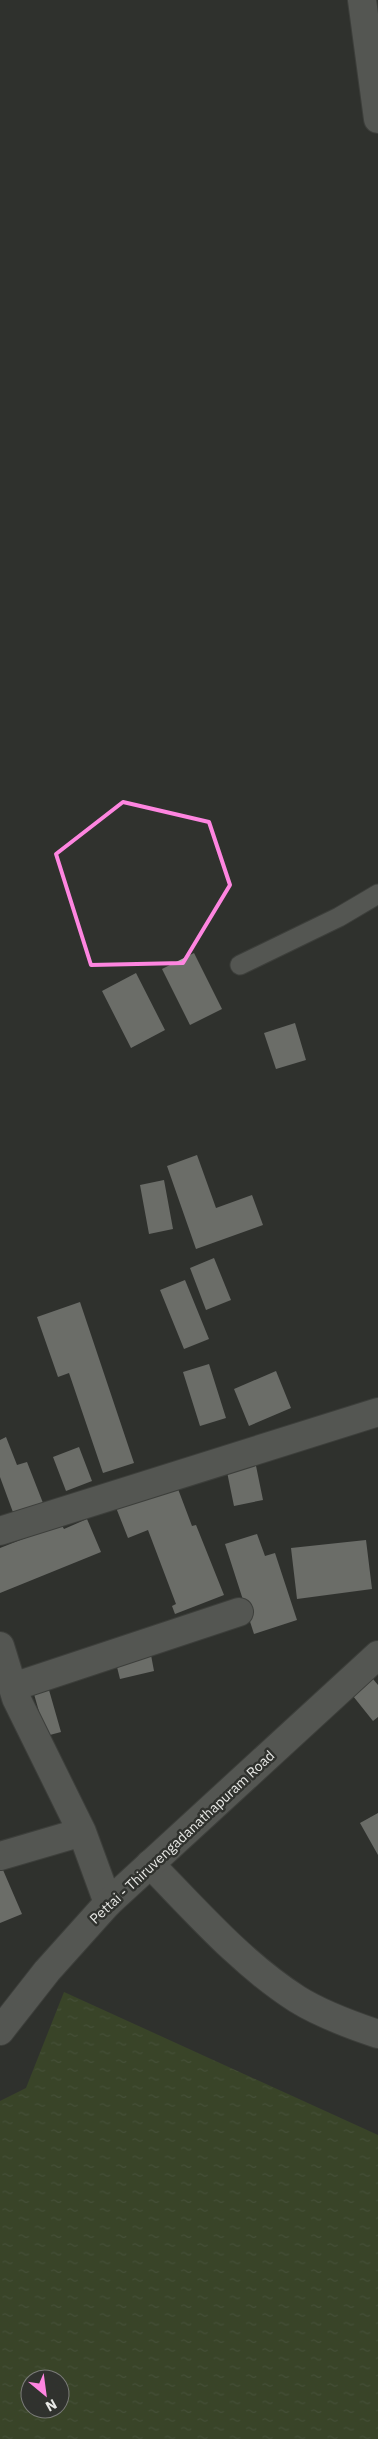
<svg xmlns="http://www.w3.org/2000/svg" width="378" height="2439" viewBox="0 0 378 2439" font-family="'IBM Plex Sans',sans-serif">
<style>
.water{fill:url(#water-ripples);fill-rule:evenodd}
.building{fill:#b3b5b0}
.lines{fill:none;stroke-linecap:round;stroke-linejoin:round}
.service-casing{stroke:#4e504c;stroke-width:21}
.minor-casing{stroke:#4e504c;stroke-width:30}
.secondary-casing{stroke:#4e504c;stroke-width:30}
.service{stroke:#81837f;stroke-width:19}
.minor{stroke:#81837f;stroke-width:28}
.secondary{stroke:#81837f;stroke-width:28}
.marked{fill:none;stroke:#fe85e0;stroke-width:4;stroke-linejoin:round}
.labels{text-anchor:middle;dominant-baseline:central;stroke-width:5;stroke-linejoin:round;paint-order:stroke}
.street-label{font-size:14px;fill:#e8e9e6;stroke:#30322e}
</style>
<defs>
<pattern id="water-ripples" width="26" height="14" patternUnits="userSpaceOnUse" patternTransform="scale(1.25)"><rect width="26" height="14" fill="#455c23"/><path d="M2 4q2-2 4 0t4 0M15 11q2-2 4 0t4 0" fill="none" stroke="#607343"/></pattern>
</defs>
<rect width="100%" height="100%" fill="#30322e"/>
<path class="water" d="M64,1992L378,2135V2439H0V2101L26,2088ZM30,2379H60V2409H30Z"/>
<path class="building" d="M194,953L222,1009L190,1025L162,969Z
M136,973L165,1030L131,1048L102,991Z
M295,1023L306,1060L276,1069L264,1033Z
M197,1155L216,1208L252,1195L263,1225L196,1249L167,1166Z
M164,1180L173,1229L149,1234L140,1185Z
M214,1258L231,1300L206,1310L190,1268Z
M185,1280L209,1339L184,1349L160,1290Z
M80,1302L134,1463L103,1473L69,1373L58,1377L37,1317Z
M209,1364L226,1418L200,1426L183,1372Z
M276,1371L291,1408L249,1426L234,1389Z
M6,1437L17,1465L27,1462L43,1503L14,1515L0,1477V1440Z
M79,1447L92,1481L66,1491L53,1457Z
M255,1461L263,1500L234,1506L226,1467Z
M175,1481L192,1526L196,1525L224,1595L175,1614L172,1606L176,1604L148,1530L128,1538L115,1505Z
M87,1519L101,1552L0,1593V1548L61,1524L64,1529Z
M257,1534L265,1556L275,1553L297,1620L254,1634L225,1544Z
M366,1540L372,1589L297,1599L291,1548Z
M151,1655L154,1671L120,1679L116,1663Z
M373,1679L378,1685V1717L373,1721L353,1696Z
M47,1683L61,1732L46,1736L32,1687Z
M378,1813V1855L360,1823Z
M0,1863L22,1914L0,1923Z"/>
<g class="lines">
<defs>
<path id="service" d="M240,965L339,917L378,894"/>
<path id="minor" d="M0,1531L378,1412
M0,1646L16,1698L82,1832L108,1903
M13,1687L239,1612
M0,1856L82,1832
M150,1864C196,1911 241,1963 297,1999C321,2014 351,2025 378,2034"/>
<path id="secondary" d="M362,0L378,119
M0,2031L47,1971L108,1903L378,1655"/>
</defs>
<use href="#service" class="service-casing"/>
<use href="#minor" class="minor-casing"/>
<use href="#secondary" class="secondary-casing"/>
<use href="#service" class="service"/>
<use href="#minor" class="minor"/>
<use href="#secondary" class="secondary"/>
</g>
<path d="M0 0H378V2439H0ZM123,802L209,822L230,885L183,963L91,965L56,854Z" fill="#30322e" fill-opacity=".55" fill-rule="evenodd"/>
<path class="marked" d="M123,802L209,822L230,885L183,963L91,965L56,854Z"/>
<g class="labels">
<g class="street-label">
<text transform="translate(182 1837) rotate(-43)">Pettai - Thiruvengadanathapuram Road</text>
</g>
</g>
<g transform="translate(45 2394) rotate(151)"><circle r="24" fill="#30322e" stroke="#7a7b78"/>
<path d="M0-4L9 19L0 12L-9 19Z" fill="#fe85e0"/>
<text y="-8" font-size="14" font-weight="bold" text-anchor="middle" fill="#e8e9e6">N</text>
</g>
</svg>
